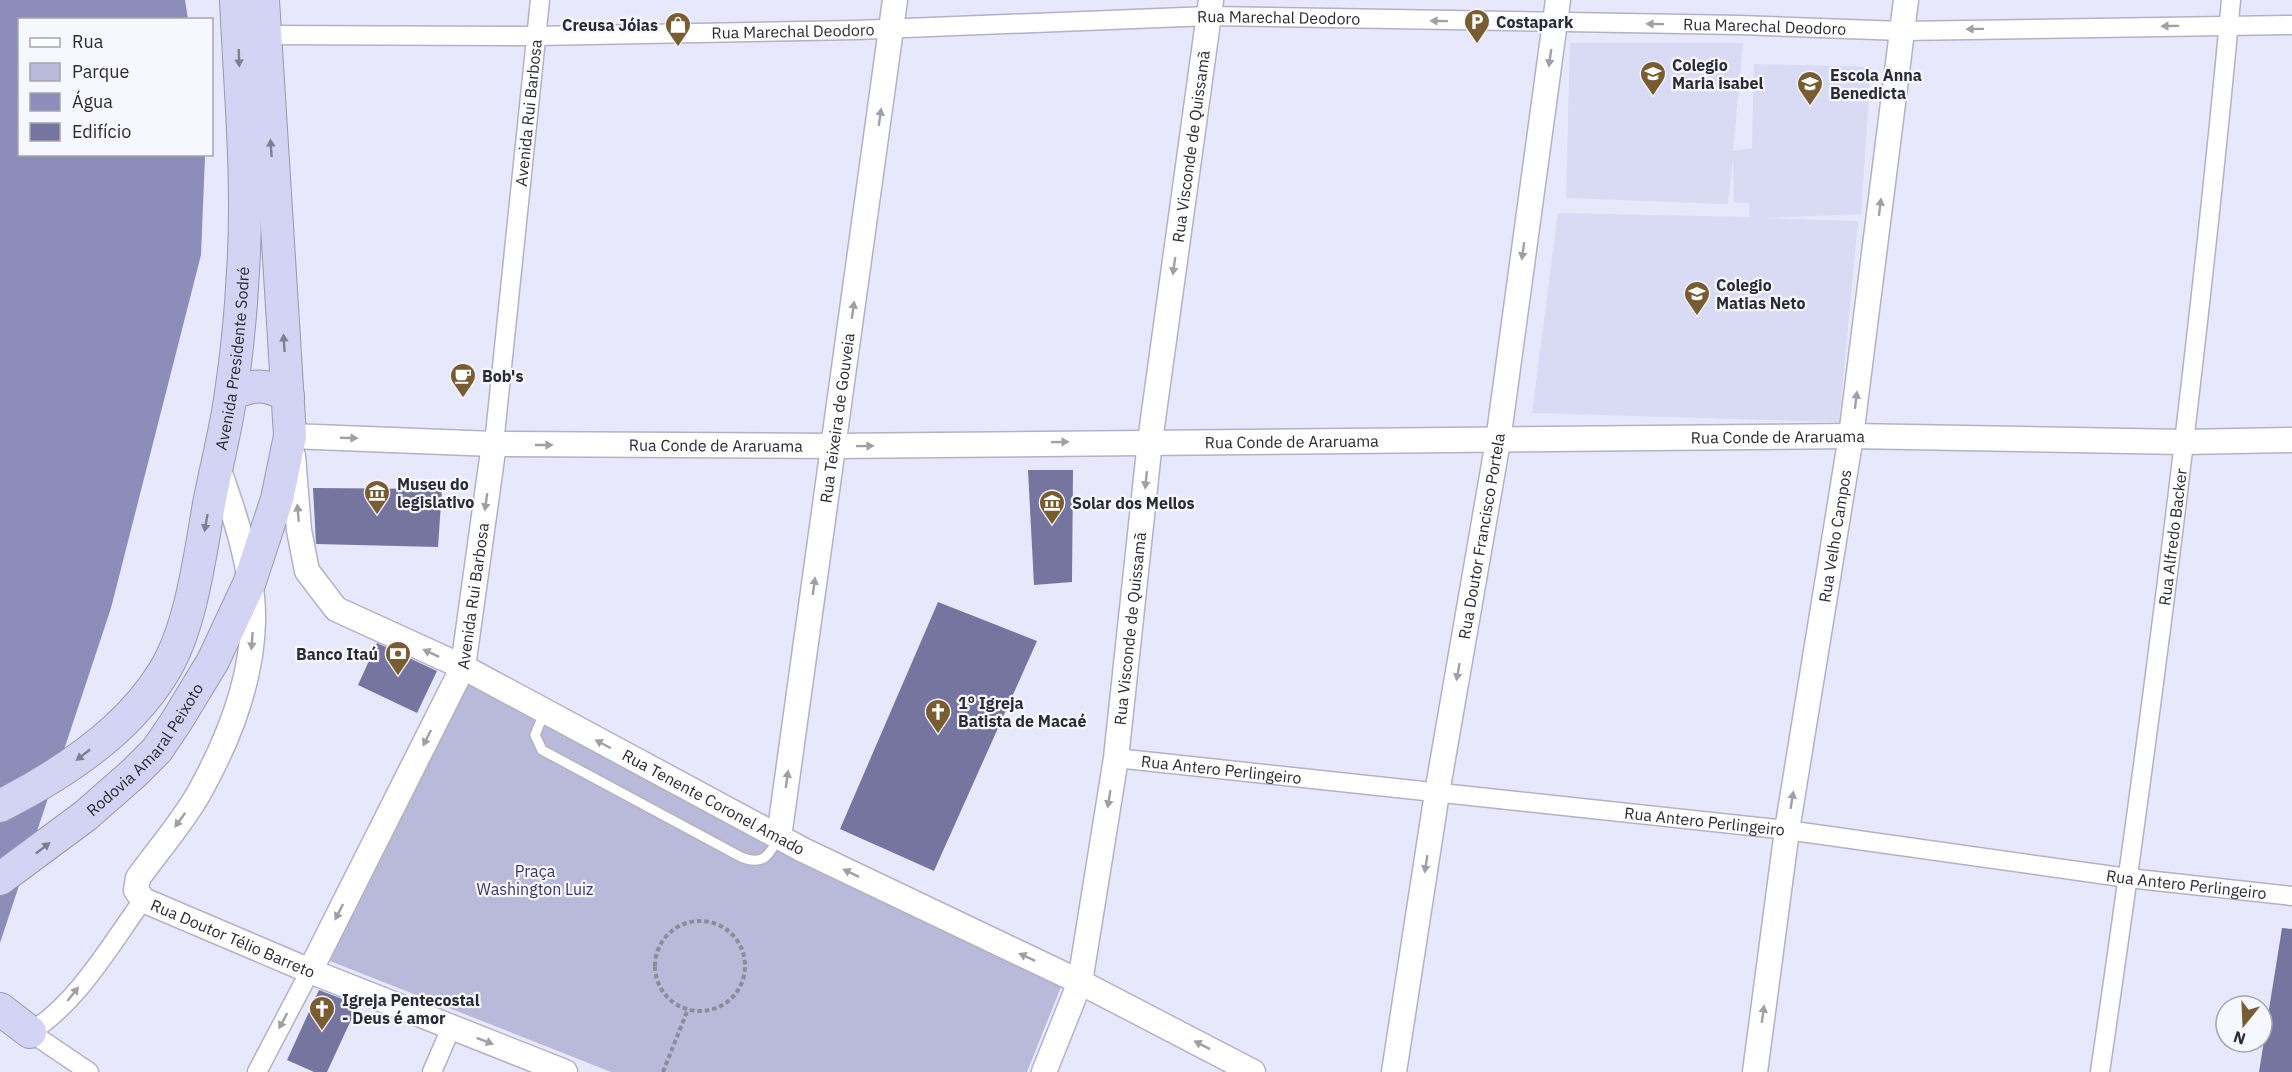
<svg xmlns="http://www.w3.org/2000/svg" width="2292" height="1072" viewBox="0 0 2292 1072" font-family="'IBM Plex Sans',sans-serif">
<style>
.built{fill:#d9daf4}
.green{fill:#b9b9d9}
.water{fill:#8d8db9}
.building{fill:#7675a0}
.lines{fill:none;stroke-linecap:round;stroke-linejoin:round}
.lane-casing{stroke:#b1b2c4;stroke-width:12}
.street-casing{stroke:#b1b2c4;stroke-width:21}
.secondary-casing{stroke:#b1b2c4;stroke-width:27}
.highway-casing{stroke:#9898b0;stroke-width:34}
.path{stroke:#8b8b99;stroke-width:4;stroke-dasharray:4.5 3;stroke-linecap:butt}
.lane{stroke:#fff;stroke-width:9}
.street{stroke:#fff;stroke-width:18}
.secondary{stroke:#fff;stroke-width:24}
.highway{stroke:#d3d3f3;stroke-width:32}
.oneway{fill:#a0a0a3}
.oneway2{fill:#7f7f93}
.labels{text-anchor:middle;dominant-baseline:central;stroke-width:4.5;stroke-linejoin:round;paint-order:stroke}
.street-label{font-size:16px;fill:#2b2b33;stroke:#f7f7ff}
.poi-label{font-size:16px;font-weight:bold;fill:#2b2b33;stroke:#f7f7ff;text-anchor:start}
.park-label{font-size:16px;fill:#39336c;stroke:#f7f7ff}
</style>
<rect width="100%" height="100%" fill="#e8e8fc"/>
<path class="built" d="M1570,43H1743L1733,151L1752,148L1754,64L1871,67L1861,214L1765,218L1858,221L1839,422L1532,413L1558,213L1750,217L1749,203L1734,202L1733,159L1728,204L1566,198Z"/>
<path class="green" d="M463,673L1061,987L1027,1072H611L330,961Z"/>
<path class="water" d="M0,0H185L188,19L20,20V154H204L205,157L201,255L111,608L0,943Z"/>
<path class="building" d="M1028,470H1073L1072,582L1034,585Z
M313,488L442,489L438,547L316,544Z
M938,602L1037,641L934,871L840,829Z
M377,643L437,671L417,713L358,685Z
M2282,928L2292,929V1072H2259Z
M319,990L358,1005L327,1072H314L287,1060Z"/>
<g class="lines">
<defs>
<path id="lane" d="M544,713L535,735L542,750L741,857C763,866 769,856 779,837"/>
<g id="street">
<path id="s1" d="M263,35L537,36L856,30L1209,16L1740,25L1902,31L2292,25"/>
<path id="s2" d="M494,444L540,0"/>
<path id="s3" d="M1116,758L1787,830L2128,878L2292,896"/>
<path d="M89,1072L30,1032C77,1004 111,944 143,900"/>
<path d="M257,1072L310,971"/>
<path d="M432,1072L451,1028"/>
<path id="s4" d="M2100,1072C2152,716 2198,358 2231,0"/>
</g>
<g id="secondary">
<path id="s5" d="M290,436L494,444L834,446L1851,436L2184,442L2292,440"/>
<path id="s6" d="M293,456L299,530L307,571L336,609L463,667L803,850L1080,982L1253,1072"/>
<path id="s7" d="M216,462C233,509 254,570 253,621C252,680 228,741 199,793C182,823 158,850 138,878L136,890L143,900L310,971L565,1072"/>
<path id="s8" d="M779,837L895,0"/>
<path id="s9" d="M310,971L463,667L494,444"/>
<path id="s10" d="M1044,1072L1080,982L1116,758L1150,441L1211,0"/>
<path id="s11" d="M1394,1072L1437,793L1498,441L1558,0"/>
<path id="s12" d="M1755,1072L1787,830L1851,436L1906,0"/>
</g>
<g id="highway">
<path d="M231,395C252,383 268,384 288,396"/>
<path id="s13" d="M0,806C61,775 126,733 163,673C191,629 200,555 209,504C216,467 226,430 231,393C237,353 241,312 243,271C249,181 240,90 236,0"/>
<path id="s14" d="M0,879L85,816L133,774L157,750L176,722L213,661L249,584L277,499L290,436L263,0"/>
<path d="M0,1009L30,1032"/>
</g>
</defs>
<use href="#lane" class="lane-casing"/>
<use href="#street" class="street-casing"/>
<use href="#secondary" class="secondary-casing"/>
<use href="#highway" class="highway-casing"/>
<path class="path" d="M655 966a45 45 0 1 1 90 0a45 45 0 1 1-90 0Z
M663,1072L688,1009"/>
<use href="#lane" class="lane"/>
<use href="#street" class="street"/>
<use href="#secondary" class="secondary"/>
<use href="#highway" class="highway"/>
</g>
<defs><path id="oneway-solid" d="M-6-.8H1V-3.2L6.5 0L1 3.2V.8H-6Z" transform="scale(1.5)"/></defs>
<g class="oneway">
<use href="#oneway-solid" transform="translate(1439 21) rotate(-179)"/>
<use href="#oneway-solid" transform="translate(1655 24) rotate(-179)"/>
<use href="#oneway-solid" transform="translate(2170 26) rotate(179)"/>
<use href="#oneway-solid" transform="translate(1975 29) rotate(179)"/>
<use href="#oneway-solid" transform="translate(1550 58) rotate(98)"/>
<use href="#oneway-solid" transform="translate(880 117) rotate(-82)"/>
<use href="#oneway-solid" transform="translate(1880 207) rotate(-83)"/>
<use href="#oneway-solid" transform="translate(1523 251) rotate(98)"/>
<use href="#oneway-solid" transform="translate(1174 266) rotate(98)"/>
<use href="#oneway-solid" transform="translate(853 310) rotate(-82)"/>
<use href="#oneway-solid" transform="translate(1856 400) rotate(-83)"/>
<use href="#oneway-solid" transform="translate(349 438) rotate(2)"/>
<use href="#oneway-solid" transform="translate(1060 442) rotate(-1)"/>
<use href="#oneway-solid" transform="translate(544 445)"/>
<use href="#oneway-solid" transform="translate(865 446) rotate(-1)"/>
<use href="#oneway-solid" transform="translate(1146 480) rotate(96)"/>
<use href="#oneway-solid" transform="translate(486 502) rotate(98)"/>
<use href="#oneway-solid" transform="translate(298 513) rotate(-95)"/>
<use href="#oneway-solid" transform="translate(814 586) rotate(-82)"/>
<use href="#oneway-solid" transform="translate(252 641) rotate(94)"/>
<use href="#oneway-solid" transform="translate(431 653) rotate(-155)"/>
<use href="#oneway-solid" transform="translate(1458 672) rotate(100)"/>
<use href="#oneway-solid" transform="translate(427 738) rotate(117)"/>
<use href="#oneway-solid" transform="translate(603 744) rotate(-152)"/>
<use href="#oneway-solid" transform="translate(787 779) rotate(-82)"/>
<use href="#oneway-solid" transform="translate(1109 799) rotate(99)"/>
<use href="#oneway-solid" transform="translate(1792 800) rotate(-81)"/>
<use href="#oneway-solid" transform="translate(180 820) rotate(126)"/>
<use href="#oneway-solid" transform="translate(1426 864) rotate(99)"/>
<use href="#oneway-solid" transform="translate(851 873) rotate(-154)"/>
<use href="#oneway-solid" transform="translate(339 912) rotate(117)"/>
<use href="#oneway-solid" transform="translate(1027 957) rotate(-155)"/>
<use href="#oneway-solid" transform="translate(73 994) rotate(-52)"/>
<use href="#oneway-solid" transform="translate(1763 1014) rotate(-82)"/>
<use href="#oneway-solid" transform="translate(283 1021) rotate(118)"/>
<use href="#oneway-solid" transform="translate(485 1041) rotate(21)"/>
<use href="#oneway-solid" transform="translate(1202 1045) rotate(-153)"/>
</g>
<g class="oneway2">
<use href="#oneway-solid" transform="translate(239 58) rotate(88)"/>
<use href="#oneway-solid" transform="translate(271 148) rotate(-94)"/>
<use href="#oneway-solid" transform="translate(284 343) rotate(-94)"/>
<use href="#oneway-solid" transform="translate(206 523) rotate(100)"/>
<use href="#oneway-solid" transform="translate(83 755) rotate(142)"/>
<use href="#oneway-solid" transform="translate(43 848) rotate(-38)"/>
</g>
<defs>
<symbol id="parking-pin" viewBox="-11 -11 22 30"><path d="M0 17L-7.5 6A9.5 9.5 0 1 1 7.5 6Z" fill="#795c30" stroke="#f7f7ff"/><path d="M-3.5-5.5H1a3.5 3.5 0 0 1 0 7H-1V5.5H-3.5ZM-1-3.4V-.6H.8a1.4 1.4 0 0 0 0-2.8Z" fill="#fff"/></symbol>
<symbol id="shop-pin" viewBox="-11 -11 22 30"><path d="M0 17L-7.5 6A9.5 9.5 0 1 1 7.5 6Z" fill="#795c30" stroke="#f7f7ff"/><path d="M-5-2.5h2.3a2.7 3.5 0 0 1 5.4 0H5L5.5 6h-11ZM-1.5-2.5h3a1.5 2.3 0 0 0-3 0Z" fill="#fff"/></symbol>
<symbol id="school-pin" viewBox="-11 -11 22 30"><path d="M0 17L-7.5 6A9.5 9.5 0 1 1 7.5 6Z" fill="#795c30" stroke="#f7f7ff"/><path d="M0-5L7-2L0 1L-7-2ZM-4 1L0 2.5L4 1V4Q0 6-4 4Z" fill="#fff"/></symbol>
<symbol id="cafe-pin" viewBox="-11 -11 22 30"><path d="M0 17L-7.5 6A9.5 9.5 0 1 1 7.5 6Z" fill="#795c30" stroke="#f7f7ff"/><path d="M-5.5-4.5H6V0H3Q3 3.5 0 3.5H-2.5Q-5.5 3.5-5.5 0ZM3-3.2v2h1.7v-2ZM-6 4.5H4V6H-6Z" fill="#fff"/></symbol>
<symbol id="museum-pin" viewBox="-11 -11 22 30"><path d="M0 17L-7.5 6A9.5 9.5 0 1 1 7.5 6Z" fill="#795c30" stroke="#f7f7ff"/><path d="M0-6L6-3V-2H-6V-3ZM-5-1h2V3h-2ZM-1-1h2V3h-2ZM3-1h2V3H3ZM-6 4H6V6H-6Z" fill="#fff"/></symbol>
<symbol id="bank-pin" viewBox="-11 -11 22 30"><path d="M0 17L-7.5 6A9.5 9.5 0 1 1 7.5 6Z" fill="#795c30" stroke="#f7f7ff"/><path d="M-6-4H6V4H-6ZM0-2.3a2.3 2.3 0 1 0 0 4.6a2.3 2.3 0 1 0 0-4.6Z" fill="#fff"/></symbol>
<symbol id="church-pin" viewBox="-11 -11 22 30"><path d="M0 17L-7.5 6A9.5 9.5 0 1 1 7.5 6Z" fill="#795c30" stroke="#f7f7ff"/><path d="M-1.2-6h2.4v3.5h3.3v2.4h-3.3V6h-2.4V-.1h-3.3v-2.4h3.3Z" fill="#fff"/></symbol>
</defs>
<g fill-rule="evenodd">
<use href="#parking-pin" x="1462" y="7" width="30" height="40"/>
<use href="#shop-pin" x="663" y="10" width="30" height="40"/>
<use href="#school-pin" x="1638" y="59" width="30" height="40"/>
<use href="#school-pin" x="1795" y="69" width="30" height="40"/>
<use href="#school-pin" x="1682" y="279" width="30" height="40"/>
<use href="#cafe-pin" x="448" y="361" width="30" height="40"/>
<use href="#museum-pin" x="362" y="478" width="30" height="40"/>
<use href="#museum-pin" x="1037" y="488" width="30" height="40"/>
<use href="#bank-pin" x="383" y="639" width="30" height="40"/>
<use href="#church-pin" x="923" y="697" width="30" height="40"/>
<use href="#church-pin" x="307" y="994" width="30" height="40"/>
</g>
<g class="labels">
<g class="street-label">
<text stroke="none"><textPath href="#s1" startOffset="1016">Rua Marechal Deodoro</textPath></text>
<text stroke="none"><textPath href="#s1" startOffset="1502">Rua Marechal Deodoro</textPath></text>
<text stroke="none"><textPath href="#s1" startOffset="530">Rua Marechal Deodoro</textPath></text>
<text stroke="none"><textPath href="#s2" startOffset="333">Avenida Rui Barbosa</textPath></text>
<text stroke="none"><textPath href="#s10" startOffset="940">Rua Visconde de Quissamã</textPath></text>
<text stroke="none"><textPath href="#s13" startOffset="537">Avenida Presidente Sodré</textPath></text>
<text stroke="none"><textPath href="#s8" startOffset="423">Rua Teixeira de Gouveia</textPath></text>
<text stroke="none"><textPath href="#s5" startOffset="1488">Rua Conde de Araruama</textPath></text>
<text stroke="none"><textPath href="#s5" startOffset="1002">Rua Conde de Araruama</textPath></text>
<text stroke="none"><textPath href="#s5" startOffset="426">Rua Conde de Araruama</textPath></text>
<text stroke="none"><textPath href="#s11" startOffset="543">Rua Doutor Francisco Portela</textPath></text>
<text stroke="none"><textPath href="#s12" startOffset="542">Rua Velho Campos</textPath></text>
<text stroke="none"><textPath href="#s4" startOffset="540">Rua Alfredo Backer</textPath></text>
<text stroke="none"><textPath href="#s9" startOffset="412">Avenida Rui Barbosa</textPath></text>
<text stroke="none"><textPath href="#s10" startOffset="454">Rua Visconde de Quissamã</textPath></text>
<text stroke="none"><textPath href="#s14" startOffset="196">Rodovia Amaral Peixoto</textPath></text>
<text stroke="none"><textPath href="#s3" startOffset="106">Rua Antero Perlingeiro</textPath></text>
<text stroke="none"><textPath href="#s6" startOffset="588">Rua Tenente Coronel Amado</textPath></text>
<text stroke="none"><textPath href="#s3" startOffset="592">Rua Antero Perlingeiro</textPath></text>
<text stroke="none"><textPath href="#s3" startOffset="1078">Rua Antero Perlingeiro</textPath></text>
<text stroke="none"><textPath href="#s7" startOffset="573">Rua Doutor Télio Barreto</textPath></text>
</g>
<g class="poi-label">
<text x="1496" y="22">Costapark</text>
<text x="658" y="25" text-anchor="end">Creusa Jóias</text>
<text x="1672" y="65">Colegio<tspan x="1672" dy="18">Maria isabel</tspan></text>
<text x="1830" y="75">Escola Anna<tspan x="1830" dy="18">Benedicta</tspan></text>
<text x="1716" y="285">Colegio<tspan x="1716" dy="18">Matias Neto</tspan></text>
<text x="482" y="376">Bob's</text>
<text x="397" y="484">Museu do<tspan x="397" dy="18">legislativo</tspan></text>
<text x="1072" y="503">Solar dos Mellos</text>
<text x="378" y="654" text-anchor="end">Banco Itaú</text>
<text x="958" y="703">1° Igreja<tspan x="958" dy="18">Batista de Macaé</tspan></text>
<text x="342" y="1000">Igreja Pentecostal<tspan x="342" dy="18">- Deus é amor</tspan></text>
</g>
<g class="park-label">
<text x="535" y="871">Praça<tspan x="535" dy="18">Washington Luiz</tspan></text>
</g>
</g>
<rect x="18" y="18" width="195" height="138" fill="#f7f7ff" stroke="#a5a5ad" stroke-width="1.5"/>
<rect x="30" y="38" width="30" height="9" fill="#ffffff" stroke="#a5a5ad" stroke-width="1.5"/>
<text x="72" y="48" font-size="18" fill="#2b2b33">Rua</text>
<rect x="30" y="63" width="30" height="18" fill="#b9b9d9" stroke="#a5a5ad" stroke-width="1.5"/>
<text x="72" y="78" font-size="18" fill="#2b2b33">Parque</text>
<rect x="30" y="93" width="30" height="18" fill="#8d8db9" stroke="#a5a5ad" stroke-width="1.5"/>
<text x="72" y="108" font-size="18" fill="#2b2b33">Água</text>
<rect x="30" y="123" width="30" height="18" fill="#7675a0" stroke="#a5a5ad" stroke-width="1.5"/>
<text x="72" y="138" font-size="18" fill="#2b2b33">Edifício</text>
<g transform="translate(2244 1024) rotate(198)"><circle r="28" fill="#f7f7ff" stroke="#a5a5ad" stroke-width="1.5"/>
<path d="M0-4.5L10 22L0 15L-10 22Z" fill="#795c30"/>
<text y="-9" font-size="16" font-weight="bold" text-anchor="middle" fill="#2b2b33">N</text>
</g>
</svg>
